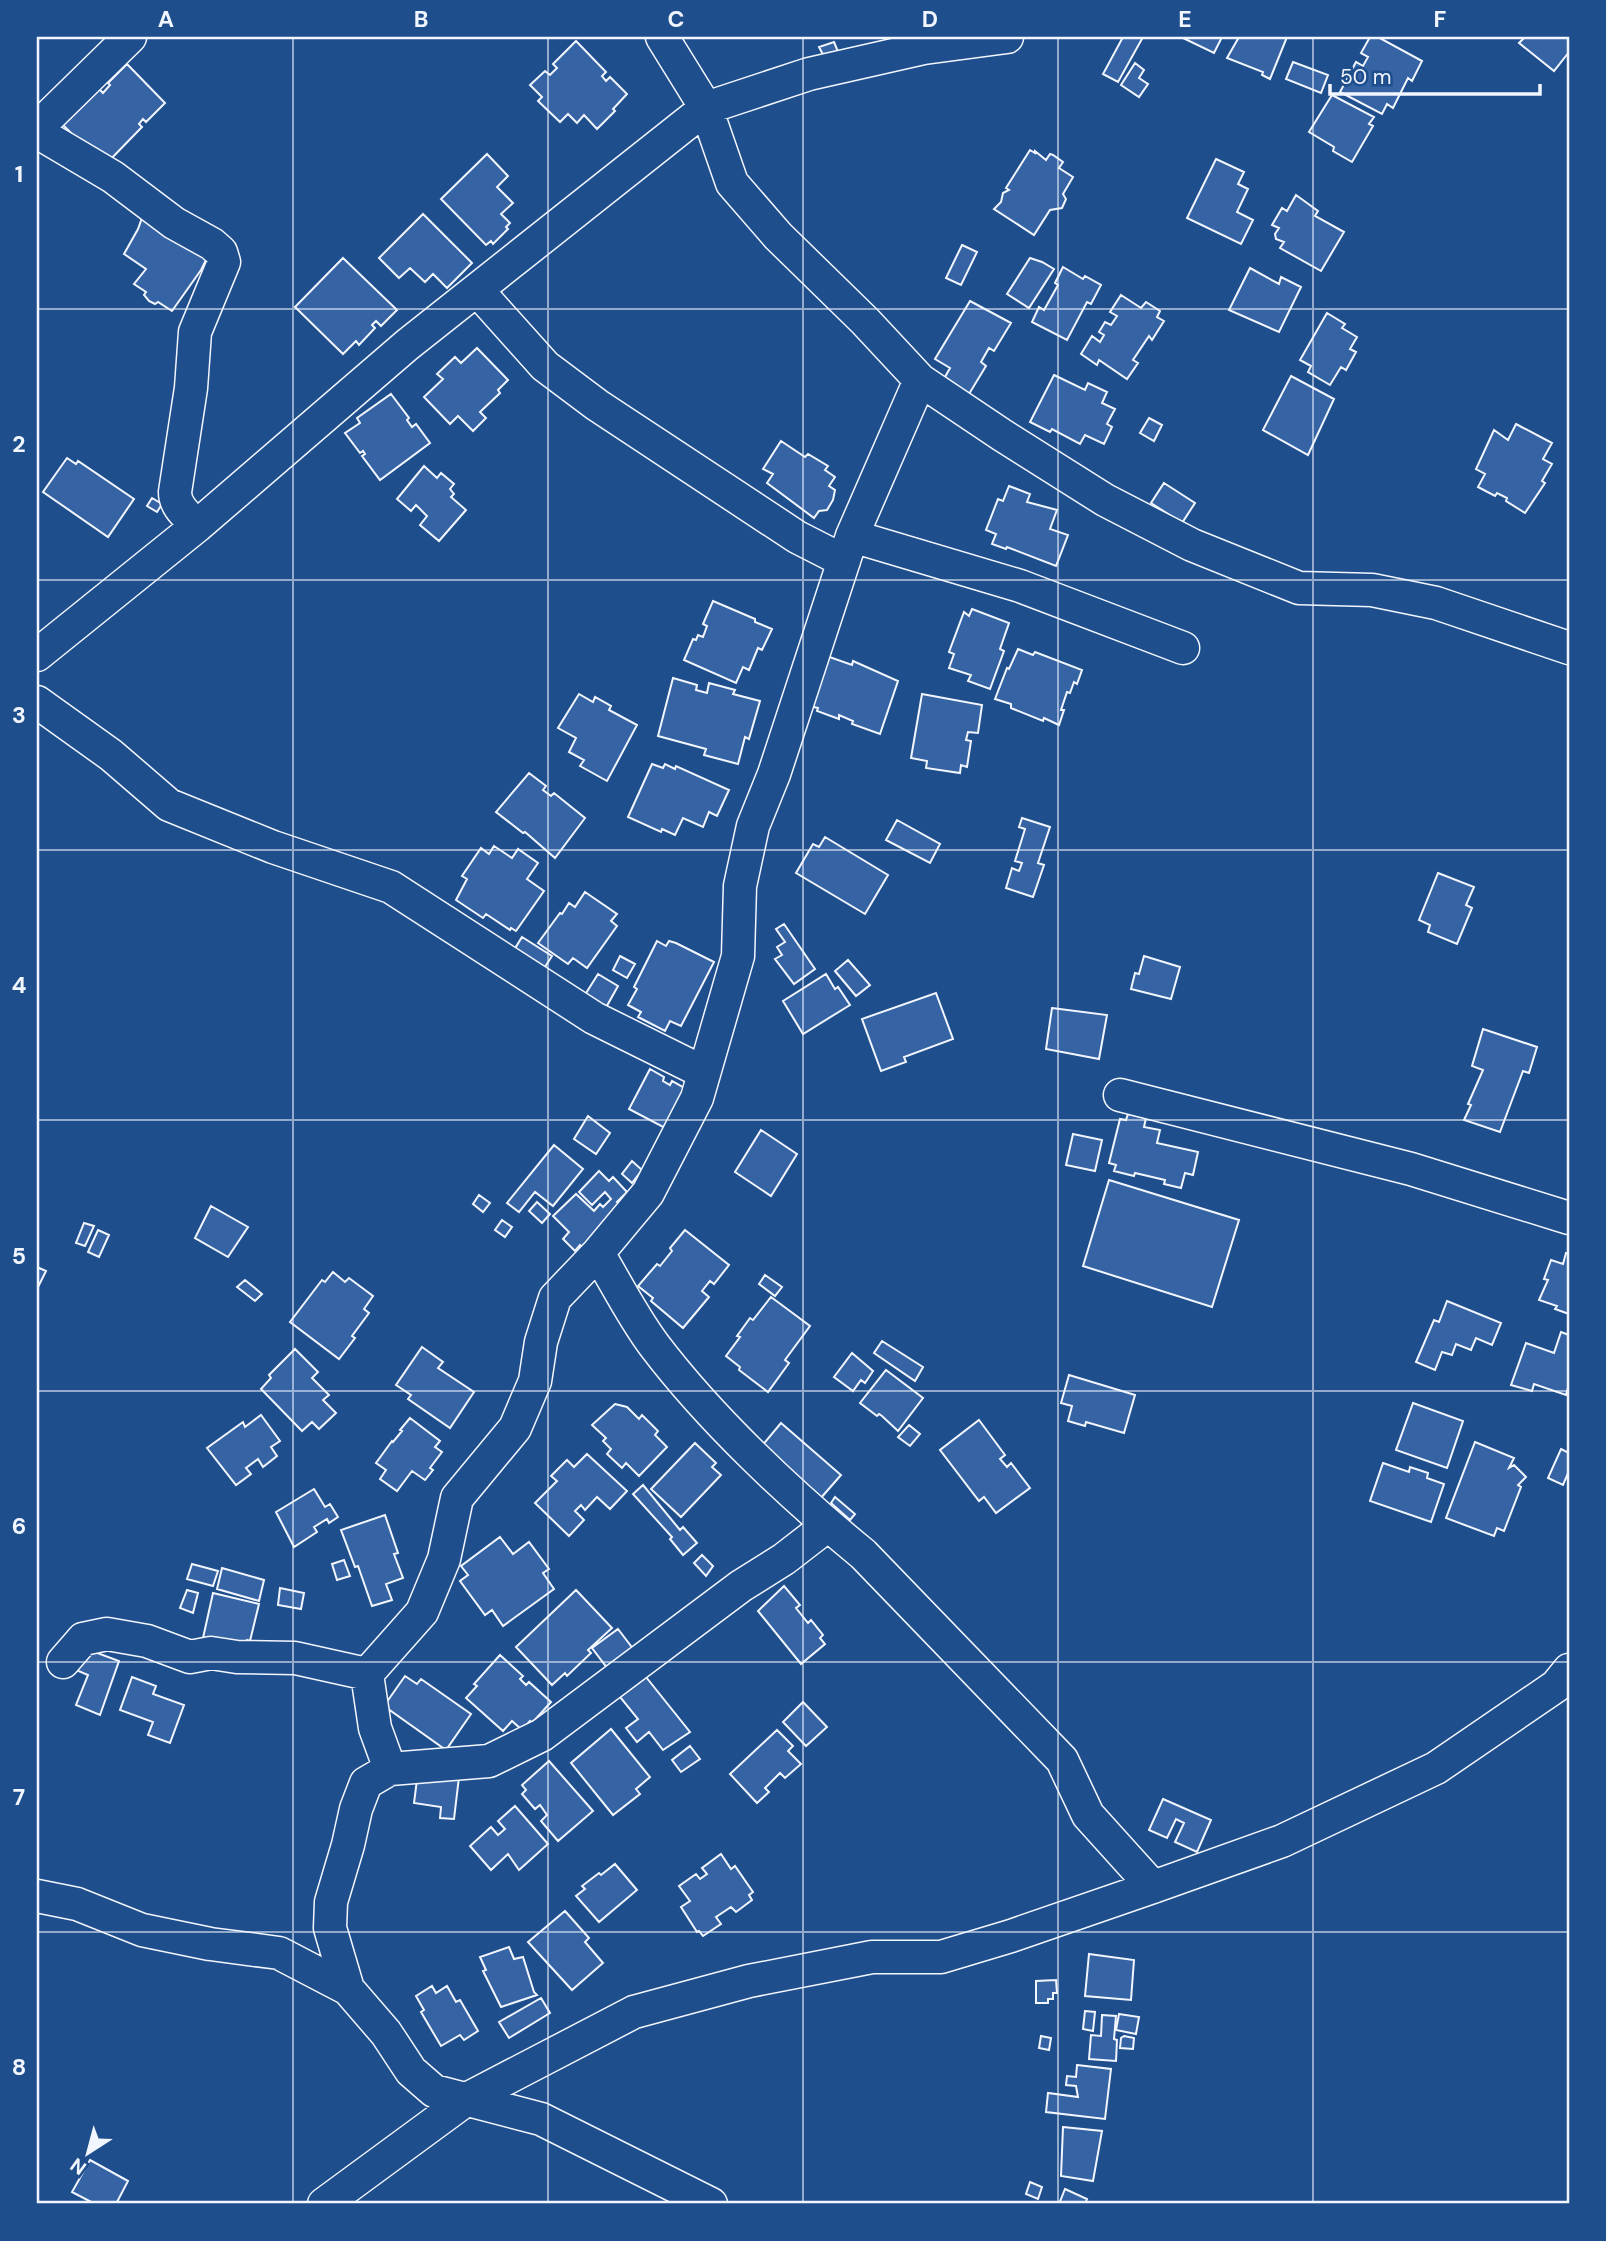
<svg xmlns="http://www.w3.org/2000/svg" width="1606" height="2241" viewBox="0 0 1606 2241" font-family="'DM Sans',sans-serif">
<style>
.building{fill:#3563a3;stroke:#f2f6ff;stroke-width:2}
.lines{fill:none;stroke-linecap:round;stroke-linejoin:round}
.minor-casing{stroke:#f2f6ff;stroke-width:35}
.minor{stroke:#1f4e8c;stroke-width:32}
.grid{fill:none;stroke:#f2f6ff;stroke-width:2;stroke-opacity:0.55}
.neatline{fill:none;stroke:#f2f6ff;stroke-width:2.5}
.grid-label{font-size:23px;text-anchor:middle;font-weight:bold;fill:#f2f6ff}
</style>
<rect width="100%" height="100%" fill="#1f4e8c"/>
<path class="building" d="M1123,37H1143L1118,82L1103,74Z
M1181,37H1222L1214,53Z
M1239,37H1287L1270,79L1262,75L1263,72L1227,58Z
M1370,37H1378L1422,61L1412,81L1408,78L1393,108L1387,104L1382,114L1340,92L1356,62L1363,66L1368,57L1361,53Z
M1525,37H1569V52L1554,71L1519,43Z
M576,41L606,72L602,76L606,81L610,77L627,94L613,109L615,111L597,129L584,115L577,123L568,114L560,122L538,101L542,97L530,85L545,71L550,75L557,68L553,64Z
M834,42L841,59L828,64L819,47Z
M1293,62L1328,75L1321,93L1286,79Z
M1135,63L1144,70L1139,78L1148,84L1139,97L1121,85Z
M127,64L165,103L146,122L143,119L139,124L142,127L104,166L63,125L99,89L103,93L110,85L108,83Z
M1332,95L1374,117L1369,124L1373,126L1352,162L1333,151L1334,147L1309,132Z
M1030,150L1035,153V151L1046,160L1050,154L1053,155L1063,162L1059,168L1073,177L1063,194L1066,199L1062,208L1050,210L1034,235L994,209L1001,202L1003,193L1009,190L1006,188Z
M487,154L508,176L497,187L513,203L501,214L510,223L506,227L508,229L493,244L491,241L486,245L441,199Z
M1216,159L1244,172L1238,184L1248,189L1237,212L1253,220L1241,244L1187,218Z
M1296,195L1318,211L1315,216L1344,232L1321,271L1280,248L1284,242L1276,239L1275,234L1279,228L1272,225L1282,208L1287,211Z
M423,214L472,263L447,288L433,274L425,282L410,268L399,278L379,258Z
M142,218L207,254L204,258L206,260L201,270L172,311L158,302L155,304L149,301L144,295L146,292L134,284L146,269L124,254L138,229Z
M962,245L977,252L961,285L946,278Z
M343,258L397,310L381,326L376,321L372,325L375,328L359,345L356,341L343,354L295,307Z
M1030,258L1042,262L1054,269L1029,308L1007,294Z
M1063,267L1083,279L1085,276L1101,285L1091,304L1087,302L1067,340L1032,322L1039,307L1044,310L1058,285L1055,283Z
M1250,268L1279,284L1281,277L1301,287L1279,332L1229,310Z
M1121,295L1141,308L1146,302L1160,311L1157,317L1164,321L1152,340L1149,336L1133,360L1138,363L1127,379L1099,360L1097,365L1081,354L1092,336L1100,342L1104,335L1099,332L1105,322L1111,325L1117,316L1110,312Z
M970,301L1011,323L994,351L989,348L981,362L986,366L966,399L941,384L950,368L935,359Z
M1327,313L1345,324L1342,328L1357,337L1350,349L1356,352L1346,370L1341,367L1330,385L1308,372L1311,366L1300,360Z
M477,348L508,380L498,390L500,393L480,412L486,418L473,431L458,416L450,424L424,397L443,379L437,374L455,357L461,363Z
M1054,375L1085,390L1088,383L1107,392L1102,403L1115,409L1107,424L1112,427L1104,444L1085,435L1080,444L1052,429L1050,432L1030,422Z
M1291,376L1334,399L1308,455L1263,430Z
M391,394L409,418L407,420L412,427L416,424L430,443L380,480L362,456L365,454L363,451L360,453L345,433L360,423L357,418Z
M1149,418L1162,425L1154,441L1140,433Z
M1516,424L1552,443L1543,459L1552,464L1542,481L1545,483L1525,513L1506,501L1507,498L1497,493L1495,496L1478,487L1485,474L1476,469L1494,430L1508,440Z
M781,441L805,457L808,454L828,466L825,470L835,477L829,486L835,490L833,500L827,510L819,511L814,518L767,483L773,474L763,469Z
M67,458L76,464L78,461L134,499L108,537L43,492Z
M424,466L437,478L441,473L454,484L450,489L454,494L451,497L466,510L439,541L420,525L427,516L416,505L411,511L397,499Z
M1164,483L1195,503L1182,523L1151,503Z
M1009,486L1030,494L1027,502L1057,510L1050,529L1068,535L1056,566L1007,547L1006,549L992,544L996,534L986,530L998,499L1003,501Z
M152,498L162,504L157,512L147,506Z
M713,601L755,619V622L772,629L762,650L758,648L749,670L743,667L736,683L684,660L693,639L696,640L698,635L703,637L707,626L703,624Z
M972,609L1009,623L1000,649L1004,651L990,689L968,681L971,675L949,668L954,654L949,652L964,612L969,616Z
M1018,649L1033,655L1035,652L1082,670L1077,684L1074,682L1070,693L1067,692L1061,710H1064L1059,725L1044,718L1043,721L1011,708V704L995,699L1007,668L1009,669Z
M821,654L852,665L853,661L898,681L880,734L852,724L853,721L839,715V719L817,711L818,708L809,706Z
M673,678L697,685L696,690L707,693L709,683L735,690L733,694L760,701L749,739L745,737L738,764L704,755L706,749L658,736Z
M579,694L593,702L595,697L611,706L609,710L637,725L607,781L580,766L584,760L569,752L576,738L558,728Z
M922,694L982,705L978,733L968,732L966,740L971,741L967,767L961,765L960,773L926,768L927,761L911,758Z
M652,764L663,768L665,764L675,769L676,766L729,790L717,816L709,812L703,827L683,818L675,835L662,829L661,832L628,817Z
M529,773L546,786L543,790L551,796L554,793L585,818L555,858L525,832L523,833L496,812Z
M1022,818L1050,827L1038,863L1044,865L1033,897L1006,888L1012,868L1019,871L1022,863L1015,861L1025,829L1019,827Z
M897,820L940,844L930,863L886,840Z
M825,837L888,875L865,914L796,873L813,844L819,847Z
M494,846L512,858L518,849L538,863L527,879L544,891L516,931L511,928L510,930L486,914L483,918L456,900L467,879L462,876L481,848L489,854Z
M1438,873L1474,887L1466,905L1472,908L1457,944L1428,932L1430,925L1419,920Z
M585,892L617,914L611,921L617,926L587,968L573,958L568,964L538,943L560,913L562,914L569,903L575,907Z
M784,924L815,969L794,984L775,959L782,955L777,947L785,942L776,929Z
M522,937L552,956L541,973L511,955Z
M657,941L666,946L669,941L676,943L714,962L681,1026L670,1021L665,1031L638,1017L641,1012L628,1005L637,989L634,987Z
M620,956L635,964L627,978L613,970Z
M1144,956L1180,967L1171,999L1131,989L1135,973L1139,974Z
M848,960L870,985L856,996L835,971Z
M598,974L618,986L604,1011L583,998Z
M826,974L835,989L838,987L850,1005L803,1034L783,1001Z
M936,993L953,1039L904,1057L906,1062L881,1071L862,1019Z
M1052,1008L1107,1015L1099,1059L1046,1049Z
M1483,1029L1537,1047L1529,1073L1523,1071L1500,1132L1464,1120L1471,1105L1468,1104L1483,1070L1472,1066Z
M650,1069L664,1077L663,1081L670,1085L672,1081L686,1089L665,1128L629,1109Z
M1128,1114L1146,1118L1144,1127L1160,1130L1157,1143L1198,1152L1193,1175L1185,1173L1181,1188L1164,1184L1165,1180L1135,1173L1134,1176L1114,1171L1116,1165L1109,1163L1120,1119L1126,1120Z
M588,1116L610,1133L596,1154L574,1139Z
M761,1130L797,1154L771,1196L735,1172Z
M1073,1134L1102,1140L1095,1171L1066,1165Z
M554,1145L583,1169L553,1206L535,1192L519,1212L507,1203Z
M632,1161L642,1170L632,1183L622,1174Z
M599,1171L609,1181L613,1177L627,1192L617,1202L622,1206L582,1247L580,1245L575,1251L563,1239L569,1232L553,1216L576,1194L594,1211L600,1204L603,1207L611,1199L605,1192L592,1205L579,1192Z
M1109,1180L1239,1220L1212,1307L1083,1266Z
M479,1195L490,1203L483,1212L473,1204Z
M537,1202L550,1214L542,1223L529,1211Z
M211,1206L248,1227L228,1257L195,1238Z
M502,1220L512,1227L505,1237L495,1230Z
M84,1223L94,1226L85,1246L76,1243Z
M98,1230L109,1235L99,1257L88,1252Z
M685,1230L729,1265L714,1284L710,1281L702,1291L709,1297L683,1328L651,1301L653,1298L638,1286L657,1264L660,1266L672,1251L670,1248Z
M1566,1253L1569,1254V1314L1555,1309L1557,1306L1539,1300L1548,1280L1544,1279L1551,1260L1563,1264Z
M37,1267L46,1271L37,1289Z
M333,1272L345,1282L349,1278L373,1296L364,1309L369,1313L352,1336L355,1338L339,1359L290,1322L322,1280L325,1282Z
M765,1275L782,1287L775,1296L759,1284Z
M245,1280L262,1294L255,1301L237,1287Z
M771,1297L810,1326L785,1360L789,1363L768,1392L739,1370L740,1367L726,1356L740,1337L737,1336L750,1318L753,1320Z
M1447,1301L1501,1323L1492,1345L1476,1338L1471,1350L1456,1344L1452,1355L1442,1352L1435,1370L1416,1362L1434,1320L1439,1322Z
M1561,1332L1569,1335V1384L1566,1395L1534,1384L1532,1391L1511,1385L1526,1343L1554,1353Z
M882,1341L923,1367L915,1381L874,1353Z
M422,1347L443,1362L438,1368L474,1392L450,1428L408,1399L411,1395L396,1385Z
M295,1349L318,1372L312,1378L329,1395L323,1400L336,1413L319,1429L312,1422L302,1431L261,1389L271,1378L269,1375Z
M852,1353L873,1371L865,1383L861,1380L853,1391L834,1377Z
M886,1370L923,1398L898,1431L882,1416L879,1414L877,1416L860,1403Z
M1069,1375L1135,1395L1124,1433L1086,1422L1085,1426L1068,1421L1072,1406L1061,1403Z
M1413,1403L1463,1421L1447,1468L1396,1450Z
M615,1404L627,1407L639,1419L642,1415L658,1431L655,1435L667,1447L639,1476L626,1463L622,1468L607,1454L611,1449L603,1441L606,1438L592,1425Z
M261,1415L280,1441L271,1447L277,1456L263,1467L258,1459L246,1468L251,1474L236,1485L207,1448L243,1422L245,1427Z
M410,1418L440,1441L435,1447L442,1452L430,1468L433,1470L425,1480L412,1471L397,1491L380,1479L386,1470L376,1463L392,1441L393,1442L402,1431L400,1430Z
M979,1420L1005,1455L1000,1459L1007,1467L1011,1463L1030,1488L996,1513L984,1497L979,1501L940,1450Z
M781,1423L841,1475L820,1499L761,1447Z
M909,1425L920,1434L910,1446L898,1437Z
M1475,1442L1514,1458L1509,1468L1514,1465L1526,1477L1518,1485L1521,1487L1504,1531L1497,1528L1494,1536L1446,1518Z
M695,1443L716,1463L712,1467L721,1475L681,1517L651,1489Z
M1561,1449L1569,1453V1471L1563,1485L1548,1478Z
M587,1454L627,1491L610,1509L597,1497L585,1510L581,1505L575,1511L584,1520L569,1536L535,1503L557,1481L551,1476L567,1460L574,1467Z
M1383,1463L1409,1472L1410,1467L1428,1473L1427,1478L1444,1484L1431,1522L1370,1501Z
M643,1485L680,1530L683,1527L697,1543L683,1555L670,1539L672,1537L633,1494Z
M314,1489L325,1507L330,1504L338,1517L329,1523L327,1519L314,1527L317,1532L294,1547L276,1512Z
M835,1497L855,1514L850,1520L831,1503Z
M385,1515L398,1553L394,1554L403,1578L386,1584L392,1600L372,1606L358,1566L355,1567L341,1530Z
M500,1537L513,1554L529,1542L549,1569L543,1573L554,1589L503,1626L492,1610L485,1615L460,1581L468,1575L461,1566Z
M702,1555L713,1566L706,1576L694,1563Z
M344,1560L350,1576L337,1580L332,1564Z
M192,1564L218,1571L213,1586L187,1579Z
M222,1568L264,1580L259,1601L217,1589Z
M784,1586L800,1605L796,1608L808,1623L811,1620L823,1635L820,1638L825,1644L801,1664L758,1611Z
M280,1588L304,1593L301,1609L278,1605Z
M187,1590L198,1593L193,1613L180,1608Z
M576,1590L612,1628L588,1650L591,1653L567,1676L565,1673L552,1685L516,1647Z
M213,1593L259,1604L250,1641L247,1640L245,1649L203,1638Z
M618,1629L634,1650L608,1669L592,1648Z
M84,1648L119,1661L100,1715L76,1705L88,1675L76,1670Z
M500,1655L523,1676L520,1679L526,1685L529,1682L551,1702L532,1723L530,1721L522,1730L512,1721L503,1731L466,1698L477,1686L474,1684Z
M405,1676L417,1684L421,1679L471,1714L446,1750L384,1706Z
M132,1677L156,1686L153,1694L184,1705L170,1743L148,1735L153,1722L120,1710Z
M646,1677L690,1732L663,1750L649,1732L637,1742L626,1728L638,1719L620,1697Z
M803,1702L827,1727L806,1746L783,1722Z
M611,1729L650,1777L636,1789L640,1794L613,1815L571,1763Z
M777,1730L793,1746L788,1751L801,1764L785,1778L780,1773L765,1788L769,1792L757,1803L730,1774Z
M690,1746L700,1759L681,1772L672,1760Z
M549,1761L593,1811L558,1841L541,1821L547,1815L540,1805L535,1809L522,1794L526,1790L522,1785Z
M418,1772L459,1777L454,1819L440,1818L441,1807L414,1803Z
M1163,1799L1211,1820L1197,1852L1175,1842L1184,1823L1176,1819L1167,1838L1149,1830Z
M515,1806L548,1844L519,1870L508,1854L491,1870L470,1846L491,1827L498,1835L505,1829L498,1821Z
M721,1854L731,1869L735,1866L753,1892L749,1895L752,1900L736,1912L731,1907L716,1917L721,1924L703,1936L699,1931L697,1932L681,1907L690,1901L679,1886L696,1874L700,1879L707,1874L702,1868Z
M615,1864L637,1890L599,1922L576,1896L585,1889L582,1886L599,1873L601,1875Z
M565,1911L589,1938L585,1942L603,1963L572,1990L528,1942Z
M509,1947L514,1959L523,1957L534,1992L537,1995L501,2007L483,1971L486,1970L480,1957Z
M1089,1954L1134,1960L1131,2000L1085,1996Z
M1056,1980L1057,1993H1053V1999H1048V2003H1036V1981Z
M432,1986L436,1993L447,1986L456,2002L460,2000L478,2031L464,2040L460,2035L441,2046L421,2012L424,2010L416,1996Z
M541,1998L550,2013L509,2038L499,2022Z
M1085,2011L1095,2012L1093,2031L1083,2029Z
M1119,2014L1139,2017L1136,2034L1116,2030Z
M1102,2015L1116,2016L1114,2039L1117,2040L1116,2061L1089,2059L1091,2035L1101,2036Z
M1041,2036L1051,2038L1049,2050L1039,2048Z
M1124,2036L1134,2038L1133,2049L1120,2048L1121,2038Z
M1077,2065L1111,2069L1105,2119L1046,2112L1048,2093L1078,2097L1076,2086L1066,2085L1067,2076L1076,2077Z
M1063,2127L1102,2131L1093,2181L1061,2176Z
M90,2160L128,2181L116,2204H95L72,2192Z
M1030,2182L1042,2187L1038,2199L1026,2194Z
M1065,2189L1087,2199L1085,2204H1059Z"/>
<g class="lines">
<defs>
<path id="minor" d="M1007,37L924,48L809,74L706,108L732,183L778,236L865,321L920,380L1002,435L1105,500L1192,545L1299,588L1372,590L1436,603L1569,648
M37,128L130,37
M37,132L113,177L174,223L212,244L221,252L224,262L195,332L191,388L175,492C175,507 188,516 197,526
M477,290L545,366L597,405L797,537L844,561
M852,536L1020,586L1183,648
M37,655L197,526L407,345L706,108L662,37
M37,702L111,755L169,805L273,847L391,887L594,1018L703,1072
M1120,1095L1411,1169L1569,1218
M598,1253C616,1283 633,1317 654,1345C710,1419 791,1495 863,1554L1062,1760L1088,1815L1153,1887
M63,1662L83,1639L107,1634L147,1641L190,1657L211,1653L237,1657L295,1658L367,1674L422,1612L444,1559L457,1498L515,1428L535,1381L541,1342L555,1298L598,1253L648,1193L697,1098L738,956L740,886L753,826L774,774L852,536L920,380
M367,1674L375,1728L390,1769L489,1761L542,1735L741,1586L784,1559L828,1525
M37,1896L77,1904L142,1930L210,1944L279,1953L348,1989L386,2033L411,2071L434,2091L541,2119L711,2204
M348,1989L330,1928L331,1902L348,1845L356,1809L366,1783L390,1769
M324,2204L467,2099L634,2012L749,1981L872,1957H941L1011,1936L1153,1887L1282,1841L1436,1768L1556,1686L1569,1670"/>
</defs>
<use href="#minor" class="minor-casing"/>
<use href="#minor" class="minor"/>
</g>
<path class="grid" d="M293,37V2204M548,37V2204M803,37V2204M1058,37V2204M1313,37V2204M37,309H1569M37,580H1569M37,850H1569M37,1120H1569M37,1391H1569M37,1662H1569M37,1932H1569"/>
<rect width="1606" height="2241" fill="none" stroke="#1f4e8c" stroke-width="77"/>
<g transform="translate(88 2153) rotate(216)" stroke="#1f4e8c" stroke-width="5" paint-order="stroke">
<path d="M0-5L12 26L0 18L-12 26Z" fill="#f2f6ff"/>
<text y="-10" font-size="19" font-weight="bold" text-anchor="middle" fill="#f2f6ff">N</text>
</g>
<path d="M1330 84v10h210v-10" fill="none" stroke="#f2f6ff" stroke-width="3.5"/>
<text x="1340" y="84" font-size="21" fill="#f2f6ff" stroke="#1f4e8c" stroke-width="5" paint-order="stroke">50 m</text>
<rect x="38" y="38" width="1530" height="2164" class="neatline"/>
<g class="grid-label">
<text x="166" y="27">A</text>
<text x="421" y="27">B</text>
<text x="676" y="27">C</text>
<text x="930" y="27">D</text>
<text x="1185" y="27">E</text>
<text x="1440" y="27">F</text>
<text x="19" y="182">1</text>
<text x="19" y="452">2</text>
<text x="19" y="723">3</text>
<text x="19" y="993">4</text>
<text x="19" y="1264">5</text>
<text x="19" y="1534">6</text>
<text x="19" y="1805">7</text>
<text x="19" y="2075">8</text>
</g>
</svg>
